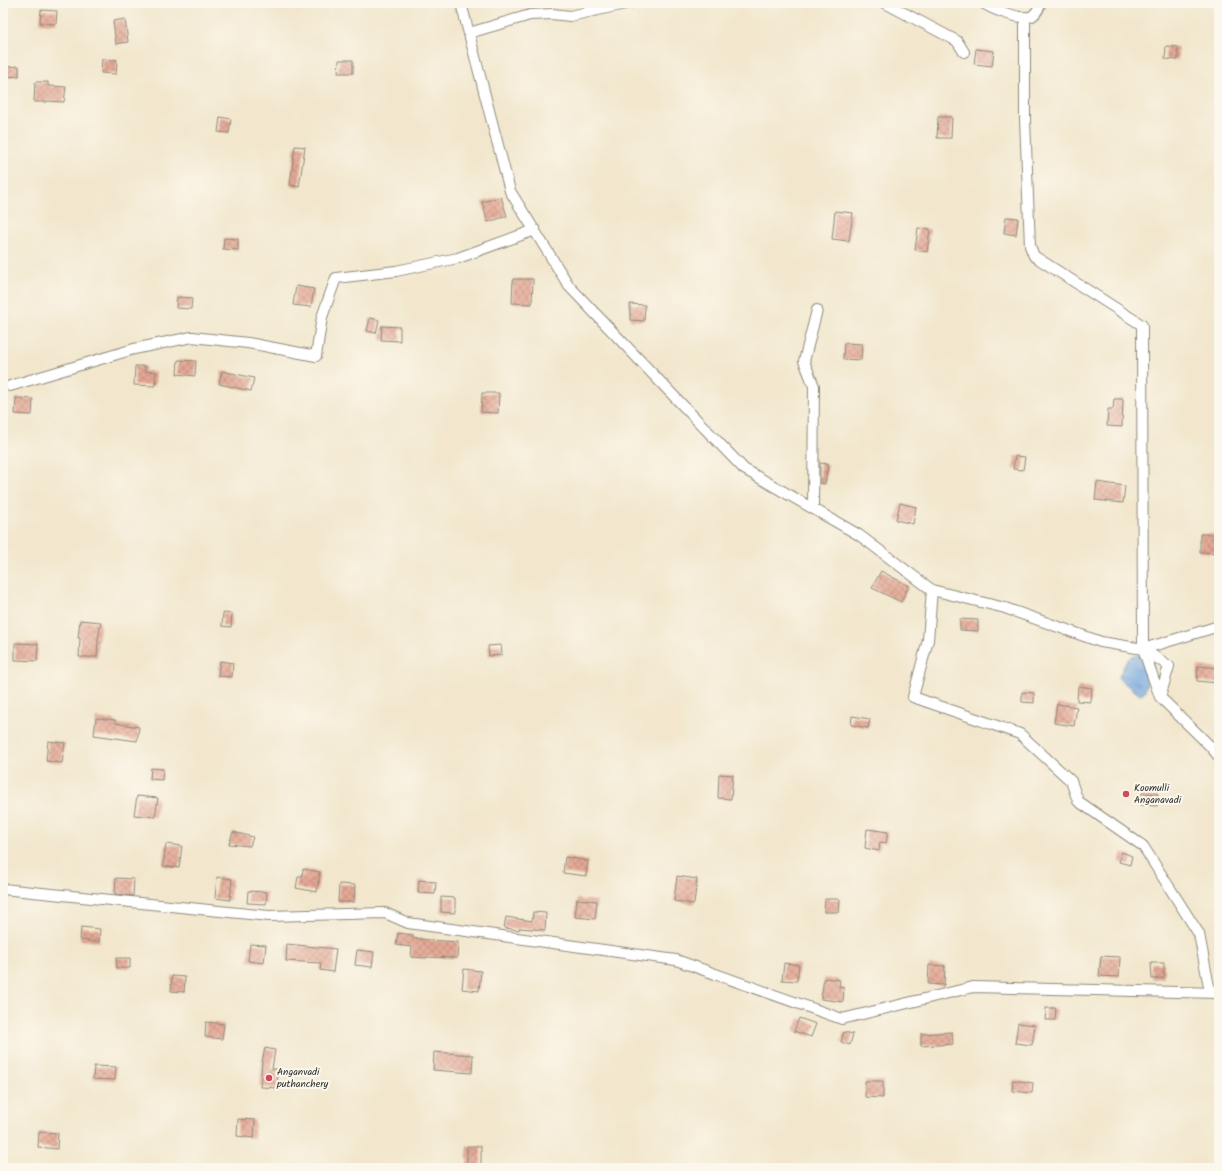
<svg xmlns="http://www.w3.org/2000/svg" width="1222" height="1171" viewBox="0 0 1222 1171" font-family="Kalam,sans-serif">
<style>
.water{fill:url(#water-ripples);stroke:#4e6884}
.building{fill:url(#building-cross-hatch)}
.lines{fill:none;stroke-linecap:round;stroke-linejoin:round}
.minor-casing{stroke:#8e897c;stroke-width:12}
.minor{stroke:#fff;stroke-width:10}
.poi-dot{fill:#d1495b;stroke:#fbf7ec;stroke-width:1.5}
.labels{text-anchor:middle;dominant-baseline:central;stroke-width:4;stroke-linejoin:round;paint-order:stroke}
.poi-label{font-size:10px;fill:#2b2b2b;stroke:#fbf7ec;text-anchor:start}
</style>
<defs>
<pattern id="water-ripples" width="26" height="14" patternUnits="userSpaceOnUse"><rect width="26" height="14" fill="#71a4dc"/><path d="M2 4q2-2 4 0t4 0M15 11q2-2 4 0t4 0" fill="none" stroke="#5d86b3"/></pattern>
<pattern id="building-cross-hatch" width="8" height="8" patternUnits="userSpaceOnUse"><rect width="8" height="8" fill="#e5a894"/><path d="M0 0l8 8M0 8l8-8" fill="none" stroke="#ba8979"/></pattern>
</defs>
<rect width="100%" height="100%" fill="#fbf7ec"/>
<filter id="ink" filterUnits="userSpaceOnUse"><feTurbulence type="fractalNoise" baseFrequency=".025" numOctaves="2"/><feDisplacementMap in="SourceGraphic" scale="8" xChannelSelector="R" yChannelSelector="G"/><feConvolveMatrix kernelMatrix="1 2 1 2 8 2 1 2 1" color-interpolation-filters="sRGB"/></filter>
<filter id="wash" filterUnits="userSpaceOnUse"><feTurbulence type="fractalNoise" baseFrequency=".012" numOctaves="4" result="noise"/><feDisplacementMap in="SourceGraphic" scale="16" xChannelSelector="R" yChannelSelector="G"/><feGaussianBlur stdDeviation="0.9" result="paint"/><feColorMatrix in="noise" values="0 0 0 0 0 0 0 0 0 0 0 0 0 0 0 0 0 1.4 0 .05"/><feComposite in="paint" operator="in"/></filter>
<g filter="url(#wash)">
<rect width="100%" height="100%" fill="#f2e7cd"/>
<path class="water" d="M1134,655H1140L1149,671L1145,691L1140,695L1118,678L1127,660Z"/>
<g id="blocks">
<path class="building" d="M41,10L57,11L56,24L40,23Z
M125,19L128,42L116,44L113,21Z
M1166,46L1178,47V60L1165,59Z
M976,49L994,51L992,66L974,64Z
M102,59L117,60L116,74L101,73Z
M339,60H353V73H338Z
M19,66V76L6,77V67Z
M35,82H48V86L66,87L64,102L47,101V102H34Z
M220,117L231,119L229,133L218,132Z
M938,117H952L951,138H937Z
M295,146L305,147L299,187L290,185Z
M501,197L507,216L488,222L482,202Z
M835,211L853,213L849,241L832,239Z
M1006,217L1018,218L1016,235L1004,233Z
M918,228L930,229L927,252L915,250Z
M224,238L238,239V250L223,249Z
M513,279H533L532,304L512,303Z
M296,286L314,289L311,307L293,305Z
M177,297L192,298L191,309L176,308Z
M630,304L645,305L644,321L630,320Z
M370,318L379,320L376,333L367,331Z
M382,326L400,327V341L381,340Z
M844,343L862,344L861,360L843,359Z
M178,360L196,361L195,376L177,374Z
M135,366H145V371L156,372L155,386L134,385Z
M222,371L254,378L251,391L219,384Z
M482,393H499L498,413L481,412Z
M16,398L33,399L32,415L15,414Z
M1114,399H1123L1122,427L1107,426L1108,409H1113Z
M1015,456L1025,457L1023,470L1013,469Z
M820,463L828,464L825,484L820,483Z
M1097,482L1125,486L1123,503L1095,500Z
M900,503L916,507L913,524L896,520Z
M1200,534H1219V553L1200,552Z
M881,571L909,586L901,602L872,588Z
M223,613L232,614L231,627L222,626Z
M960,619L978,620V631L960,630Z
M80,620L101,622L98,640L97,657H79L80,638H78Z
M15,643L38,644L37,661L15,660Z
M501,645L502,655L489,656L488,646Z
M220,661L233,663L232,677L218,676Z
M1198,666L1219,668L1218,683L1197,681Z
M1078,686L1092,688L1091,702L1077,701Z
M1022,692L1034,693V703L1022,702Z
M1057,704L1077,707L1074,726L1054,723Z
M852,716L870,719L868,728L851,725Z
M96,718L115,720V723L139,727L137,741L94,735Z
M48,741L65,743L62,763L46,761Z
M151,768L163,769L162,780L150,779Z
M719,774L733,775L731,799L718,798Z
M1142,793L1158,794L1157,806L1140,805Z
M137,796L158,798L155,817L134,815Z
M867,829L888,832L886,843L880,842L879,851L865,848Z
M233,832L253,837L250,846L229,844Z
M166,844L182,846L179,868L163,866Z
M1122,852L1132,856L1130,865L1119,862Z
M565,857L588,861L586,876L563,873Z
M303,869L320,872L317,892L296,888L298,877H302Z
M677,876L697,879L694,904L674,901Z
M217,877L232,879L230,900L215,898Z
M116,878L134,879L133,896L115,894Z
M419,880L436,882L435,894L418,893Z
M339,884L355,885L354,902H338Z
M248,891L267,892L266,904L247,903Z
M441,897L455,898V913L441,912Z
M577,899L597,901L595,919L575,917Z
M825,899H840L839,912H824Z
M533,912L546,913L545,930L519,928V930L504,928L506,917L532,921Z
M81,927L100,929L99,942L80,940Z
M398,933L413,935V938L428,940L458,942L457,958L426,957V958L411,957L412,947L396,945Z
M250,944L266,945L264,963L248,961Z
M287,944L336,949L333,972L320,970L321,963L286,961Z
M357,950L374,952L372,967L355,965Z
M1101,956L1120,957L1119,977L1099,976Z
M116,958H130V968H117Z
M784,963L799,965L797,981L782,980Z
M1151,963H1164V978L1152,979Z
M929,965L945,966L944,985L928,984Z
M464,969L481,971L479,991L462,989Z
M172,976L185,977L184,992L171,991Z
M824,978L840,980L839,987L844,988L843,1002L821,999Z
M1046,1008H1056L1055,1020H1045Z
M799,1018L816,1024L811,1037L794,1031Z
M206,1022L224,1024L222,1039L205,1037Z
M1018,1023L1035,1025L1032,1045L1015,1043Z
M844,1032L853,1034L850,1045L841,1042Z
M952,1032L953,1044L921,1046V1034Z
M265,1048L275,1050L272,1069H277L278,1088L260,1087L262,1062Z
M434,1052L473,1055L472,1073L433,1070Z
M94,1066L116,1067L115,1080L93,1079Z
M1013,1080L1033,1083L1032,1093L1012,1091Z
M865,1081H883V1098L865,1097Z
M238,1119L255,1120L254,1138L237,1136Z
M39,1132L58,1133L57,1149L38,1147Z
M467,1146H481V1168H467Z"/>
</g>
</g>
<g filter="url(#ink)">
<use href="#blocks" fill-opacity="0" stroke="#8e897c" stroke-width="1"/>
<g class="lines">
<defs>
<path id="minor" d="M461,3L510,191L569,286L668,390L744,469L859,535L932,590L928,640L913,697L1020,734L1071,781L1078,801L1143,846L1199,934L1210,992
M885,3L957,41L964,52
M983,3C992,9 1021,21 1032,16C1037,13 1039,8 1041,3
M1025,17V119L1030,246L1034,256L1142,325L1143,649L1169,666L1160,697L1211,747L1219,757
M469,33L530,15L552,14L570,16L630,3
M10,386L134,349L192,337L248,343L316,356L322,317L336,278L396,271L458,258L535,230
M813,508L814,386L804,361L817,310
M932,590L1005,608L1101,642L1143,649L1219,626
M1143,649L1160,697
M3,889L269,916L385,913L408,923L676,960L842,1019L973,987L1219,993"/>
</defs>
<use href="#minor" class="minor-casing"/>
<use href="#minor" class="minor"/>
</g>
</g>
<g class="poi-dot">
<circle cx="1126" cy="794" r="4"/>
<circle cx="269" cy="1078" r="4"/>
</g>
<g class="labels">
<g class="poi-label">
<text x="1134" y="788">Koomulli<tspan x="1134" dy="12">Anganavadi</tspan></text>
<text x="277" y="1072">Anganvadi<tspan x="277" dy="12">puthanchery</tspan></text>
</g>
</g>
<rect width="1222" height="1171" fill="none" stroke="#fbf7ec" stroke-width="16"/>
</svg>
